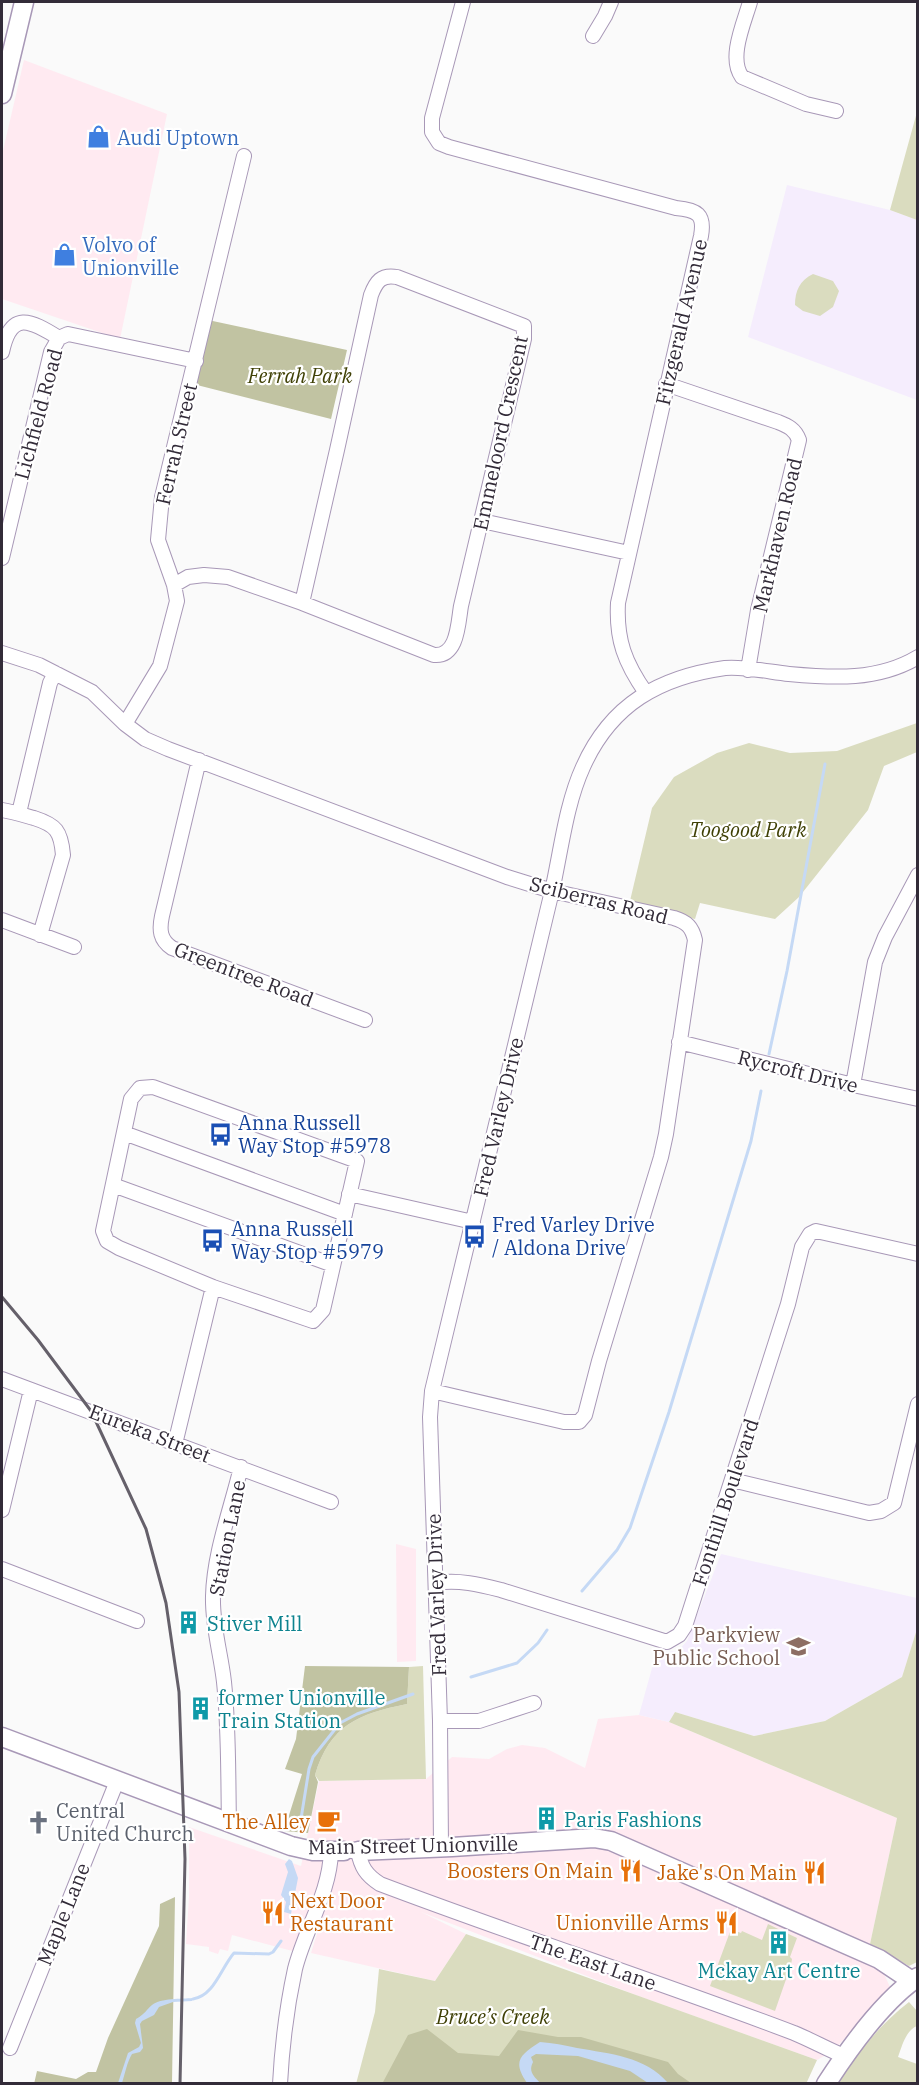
<svg xmlns="http://www.w3.org/2000/svg" width="919" height="2085" viewBox="0 0 919 2085" font-family="'IBM Plex Serif',serif">
<style>
.commercial{fill:#ffeaf1}
.built{fill:#f5edfd}
.green{fill:#dadcbf}
.forest{fill:#c1c3a2}
.water{fill:#c5d9f5}
.lines{fill:none;stroke-linecap:round;stroke-linejoin:round}
.stream{stroke:#c5d9f5;stroke-width:3}
.minor-casing{stroke:#a898b7;stroke-width:16}
.major-casing{stroke:#a898b7;stroke-width:21}
.minor{stroke:#fff;stroke-width:14}
.major{stroke:#fff;stroke-width:18}
.rail{stroke:#65606a;stroke-width:3}
.labels{text-anchor:middle;dominant-baseline:central;stroke-width:4.5;stroke-linejoin:round;paint-order:stroke}
.shop-label{font-size:20px;fill:#366cbe;stroke:#fff;text-anchor:start}
.street-label{font-size:20px;fill:#322b38;stroke:#fff}
.park-label{font-size:20px;font-style:italic;fill:#3f4005;stroke:#fff}
.transit-label{font-size:20px;fill:#164399;stroke:#fff;text-anchor:start}
.culture-label{font-size:20px;fill:#0d838f;stroke:#fff;text-anchor:start}
.education-label{font-size:20px;fill:#785e54;stroke:#fff;text-anchor:end}
.worship-label{font-size:20px;fill:#5b616d;stroke:#fff;text-anchor:start}
.food-label{font-size:20px;fill:#c56008;stroke:#fff;text-anchor:end}
</style>
<rect width="100%" height="100%" fill="#fafafa"/>
<path class="commercial" d="M24,60L167,114L120,339L2,299V155Z
M396,1544L416,1549V1661L397,1662Z
M639,1715L669,1722L897,1818L870,1944L891,1989L833,2051L817,2060L641,1997L421,1912L466,1934L435,1981L311,1953L334,1879L296,1952L232,1935L228,1951L220,1949L218,1954L209,1951V1947L186,1944L189,1897V1827L301,1866L319,1781L426,1779L452,1757L489,1759L507,1749L522,1745L545,1748L585,1768L598,1719Z"/>
<path class="built" d="M787,185L890,210L917,220V400L748,337Z
M721,1554L917,1598V1629L902,1677L825,1721L754,1736L675,1712L669,1722L639,1715L657,1650L664,1652L678,1651L687,1641Z"/>
<path class="green" d="M917,112V220L890,210Z
M813,274L833,281L839,291L833,307L820,316L803,311L795,305C795,291 800,280 813,274Z
M917,723V752L884,766L868,810L799,897L775,919L700,903L695,919L629,905L652,808L674,777L717,753L749,743L790,753L837,751Z
M917,1629V1962L909,1966L870,1944L897,1818L669,1722L675,1712L754,1736L825,1721L902,1677Z
M423,1666L426,1779L319,1781L315,1775C330,1725 358,1714 407,1704L409,1667Z
M768,1924L797,1938L790,1957L792,1959L791,1965L775,2011L710,1986L731,1929L741,1933L742,1931L762,1940Z
M466,1934L817,2060L806,2084H356L375,2012L379,1969L435,1981Z
M909,2002L917,2011V2026C906,2030 902,2046 898,2057L917,2064V2083L836,2084C858,2053 879,2025 909,2002Z"/>
<path class="forest" d="M208,320L347,350L331,419L193,384Z
M305,1666L409,1667L407,1704C358,1714 330,1725 315,1775L318,1782L308,1833L284,1831L302,1774L285,1769L296,1739Z
M175,1897L172,2083L34,2084L37,2071L76,2079L88,2072H96L108,2038L159,1926L160,1904Z
M427,2029L458,2053L499,2056L518,2030L558,2037H581L668,2062L678,2074L691,2083L382,2084L408,2035Z"/>
<path class="water" d="M289,1859L292,1861L298,1878L291,1914L284,1912L286,1902L281,1895L288,1872L285,1864Z
M193,1998L192,2001L173,2002L159,2007L154,2015L142,2021L140,2024L143,2048L140,2052L132,2054C127,2062 125,2074 122,2083H118L128,2053L139,2047L141,2043L135,2023L136,2019C146,2013 146,2010 152,2005C161,1998 181,1999 193,1998Z
M540,2042C553,2043 564,2045 577,2048C610,2054 645,2056 668,2083H648L630,2071L578,2056L536,2054L531,2057L533,2062C528,2072 534,2076 540,2083H527C512,2061 520,2055 540,2042Z"/>
<g class="lines">
<path class="stream" d="M769,1054L787,971L825,764
M582,1591L617,1550L630,1528L669,1412L751,1141L761,1091
M471,1677L517,1663L538,1643L547,1630
M300,1825L309,1769L313,1757L340,1723L357,1714L413,1694
M193,1999C214,1996 221,1968 234,1953L269,1954L273,1952L281,1941"/>
<defs>
<path id="minor" d="M463,2L432,118V132L439,143L449,147L676,208C697,210 705,214 701,236L618,603C616,640 625,663 646,693
M750,2C744,23 728,58 742,77L806,104L836,111
M593,36L605,16L611,2
M2,352C11,310 30,320 59,338
M666,384L778,422C788,426 795,429 799,440L758,610L748,670
M482,521L629,553
M2,558L51,352L59,338L68,334L196,361
M174,585L188,577L204,575L228,577L302,603L434,655C458,657 458,623 461,606L524,339V326L397,277C381,274 376,282 371,295L337,450L302,603
M2,653L39,665L92,692L125,724L145,739L168,749L507,877L552,891L674,918C687,922 692,927 695,940L666,1134L661,1157L599,1361L585,1415L579,1422H564L432,1391
M125,724L160,666L177,601L174,585L158,540L162,497L244,156
M199,760L162,916C159,930 160,940 172,948L365,1020
M2,810C13,812 23,815 34,818C56,825 61,831 63,855L40,935
M19,813L50,683L55,673
M2,920L74,947
M679,1042L853,1085L918,1099
M853,1085L875,962L885,937L918,875
M153,1087L357,1161L323,1310L313,1321L213,1287L119,1248L107,1241L103,1231L131,1099L140,1088Z
M124,1133L345,1214
M113,1185L333,1265
M349,1194L473,1222
M2,1379L331,1502
M175,1444L213,1287
M732,1480L869,1513L881,1511L894,1503L918,1404
M2,1510L31,1390
M2,1569L137,1621
M437,1583C457,1579 481,1585 501,1590L667,1642L679,1635L685,1626L788,1304L802,1247L810,1234L816,1231L918,1254
M440,1721H479L534,1703
M229,1824C228,1777 229,1729 224,1682C221,1654 212,1626 213,1596C214,1553 231,1509 241,1467
M441,1848L440,1721L430,1417L432,1391L552,891C561,851 566,804 583,767C611,704 660,677 725,668C743,666 770,672 789,674C833,678 878,681 918,657
M351,1851H358C361,1867 366,1875 380,1884C517,1936 657,1981 794,2033C811,2040 827,2049 844,2056
M10,2048L117,1781
M280,2084C282,2046 287,2006 295,1969C305,1929 330,1893 331,1851"/>
<path id="major" d="M2,94L24,2
M2,1737L291,1846L313,1851H344
M358,1851L452,1847L594,1838L611,1841L879,1959L912,1981
M826,2084C848,2050 884,2000 918,1977"/>
</defs>
<use href="#minor" class="minor-casing"/>
<use href="#major" class="major-casing"/>
<use href="#minor" class="minor"/>
<use href="#major" class="major"/>
<path class="rail" d="M2,1297L38,1340L91,1411L146,1529L166,1603L179,1692L185,1859L180,2084"/>
</g>
<defs>
<symbol id="shop-bare" viewBox="-9 -9 18 18"><path d="M-5-2.5h2.3a2.7 3.5 0 0 1 5.4 0H5L5.5 6h-11ZM-1.5-2.5h3a1.5 2.3 0 0 0-3 0Z" fill="#3f7fe0" stroke="#fff" stroke-width="2.5" paint-order="stroke"/></symbol>
<symbol id="bus-bare" viewBox="-9 -9 18 18"><path d="M-5-6H5V4H4V6H2V4H-2V6H-4V4H-5ZM-3.5-4V0h7V-4ZM-3.5 1.2v1.5H-2V1.2ZM2 1.2v1.5H3.5V1.2Z" fill="#1a4fb4" stroke="#fff" stroke-width="2.5" paint-order="stroke"/></symbol>
<symbol id="building-bare" viewBox="-9 -9 18 18"><path d="M-4-6H4V6H1V3H-1V6H-4ZM-2.5-4.3h1.7v1.8h-1.7ZM.8-4.3h1.7v1.8H.8ZM-2.5-1h1.7V.8h-1.7ZM.8-1h1.7V.8H.8Z" fill="#0f9aa8" stroke="#fff" stroke-width="2.5" paint-order="stroke"/></symbol>
<symbol id="school-bare" viewBox="-9 -9 18 18"><path d="M0-5L7-2L0 1L-7-2ZM-4 1L0 2.5L4 1V4Q0 6-4 4Z" fill="#8d6e63" stroke="#fff" stroke-width="2.5" paint-order="stroke"/></symbol>
<symbol id="cafe-bare" viewBox="-9 -9 18 18"><path d="M-5.5-4.5H6V0H3Q3 3.5 0 3.5H-2.5Q-5.5 3.5-5.5 0ZM3-3.2v2h1.7v-2ZM-6 4.5H4V6H-6Z" fill="#e8710a" stroke="#fff" stroke-width="2.5" paint-order="stroke"/></symbol>
<symbol id="church-bare" viewBox="-9 -9 18 18"><path d="M-1.2-6h2.4v3.5h3.3v2.4h-3.3V6h-2.4V-.1h-3.3v-2.4h3.3Z" fill="#6b7280" stroke="#fff" stroke-width="2.5" paint-order="stroke"/></symbol>
<symbol id="restaurant-bare" viewBox="-9 -9 18 18"><path d="M-5-6h1v4h1v-4h1v4h1v-4h1v5L-1.5 .5V6h-2V.5L-5-1ZM5-6V6H3V1.5H1.5Q1.5-4 5-6Z" fill="#e8710a" stroke="#fff" stroke-width="2.5" paint-order="stroke"/></symbol>
</defs>
<g fill-rule="evenodd">
<use href="#shop-bare" x="82" y="120" width="33" height="33"/>
<use href="#shop-bare" x="48" y="238" width="33" height="33"/>
<use href="#bus-bare" x="204" y="1118" width="33" height="33"/>
<use href="#bus-bare" x="458" y="1220" width="33" height="33"/>
<use href="#bus-bare" x="196" y="1224" width="33" height="33"/>
<use href="#building-bare" x="172" y="1606" width="33" height="33"/>
<use href="#school-bare" x="782" y="1630" width="33" height="33"/>
<use href="#building-bare" x="184" y="1692" width="33" height="33"/>
<use href="#building-bare" x="530" y="1802" width="33" height="33"/>
<use href="#cafe-bare" x="312" y="1804" width="33" height="33"/>
<use href="#church-bare" x="22" y="1806" width="33" height="33"/>
<use href="#restaurant-bare" x="614" y="1854" width="33" height="33"/>
<use href="#restaurant-bare" x="798" y="1856" width="33" height="33"/>
<use href="#restaurant-bare" x="256" y="1896" width="33" height="33"/>
<use href="#restaurant-bare" x="710" y="1906" width="33" height="33"/>
<use href="#building-bare" x="762" y="1926" width="33" height="33"/>
</g>
<g class="labels">
<g class="shop-label">
<text x="117" y="137">Audi Uptown</text>
<text x="82" y="244">Volvo of<tspan x="82" dy="23">Unionville</tspan></text>
</g>
<g class="street-label">
<text transform="translate(681 322) rotate(-77)">Fitzgerald Avenue</text>
<text transform="translate(38 414) rotate(-75)">Lichfield Road</text>
<text transform="translate(500 433) rotate(-78)">Emmeloord Crescent</text>
<text transform="translate(176 444) rotate(-77)">Ferrah Street</text>
<text transform="translate(777 535) rotate(-77)">Markhaven Road</text>
<text transform="translate(599 900) rotate(14)">Sciberras Road</text>
<text transform="translate(244 974) rotate(21)">Greentree Road</text>
<text transform="translate(798 1071) rotate(14)">Rycroft Drive</text>
<text transform="translate(498 1117) rotate(-77)">Fred Varley Drive</text>
<text transform="translate(150 1433) rotate(21)">Eureka Street</text>
<text transform="translate(725 1502) rotate(-72)">Fonthill Boulevard</text>
<text transform="translate(227 1538) rotate(-79)">Station Lane</text>
<text transform="translate(436 1595) rotate(-92)">Fred Varley Drive</text>
<text transform="translate(413 1845) rotate(-1)">Main Street Unionville</text>
<text transform="translate(63 1914) rotate(-68)">Maple Lane</text>
<text transform="translate(593 1962) rotate(19)">The East Lane</text>
</g>
<g class="park-label">
<text x="300" y="375">Ferrah Park</text>
<text x="748" y="829">Toogood Park</text>
<text x="493" y="2016">Bruce’s Creek</text>
</g>
<g class="transit-label">
<text x="238" y="1122">Anna Russell<tspan x="238" dy="23">Way Stop #5978</tspan></text>
<text x="492" y="1224">Fred Varley Drive<tspan x="492" dy="23">/ Aldona Drive</tspan></text>
<text x="231" y="1228">Anna Russell<tspan x="231" dy="23">Way Stop #5979</tspan></text>
</g>
<g class="culture-label">
<text x="207" y="1623">Stiver Mill</text>
<text x="218" y="1697">former Unionville<tspan x="218" dy="23">Train Station</tspan></text>
<text x="564" y="1819">Paris Fashions</text>
<text x="779" y="1970" text-anchor="middle">Mckay Art Centre</text>
</g>
<g class="education-label">
<text x="780" y="1634">Parkview<tspan x="780" dy="23">Public School</tspan></text>
</g>
<g class="worship-label">
<text x="56" y="1810">Central<tspan x="56" dy="23">United Church</tspan></text>
</g>
<g class="food-label">
<text x="310" y="1821">The Alley</text>
<text x="613" y="1870">Boosters On Main</text>
<text x="797" y="1872">Jake's On Main</text>
<text x="290" y="1900" text-anchor="start">Next Door<tspan x="290" dy="23">Restaurant</tspan></text>
<text x="709" y="1922">Unionville Arms</text>
</g>
</g>
<rect width="919" height="2085" fill="none" stroke="#322b38" stroke-width="6"/>
</svg>
